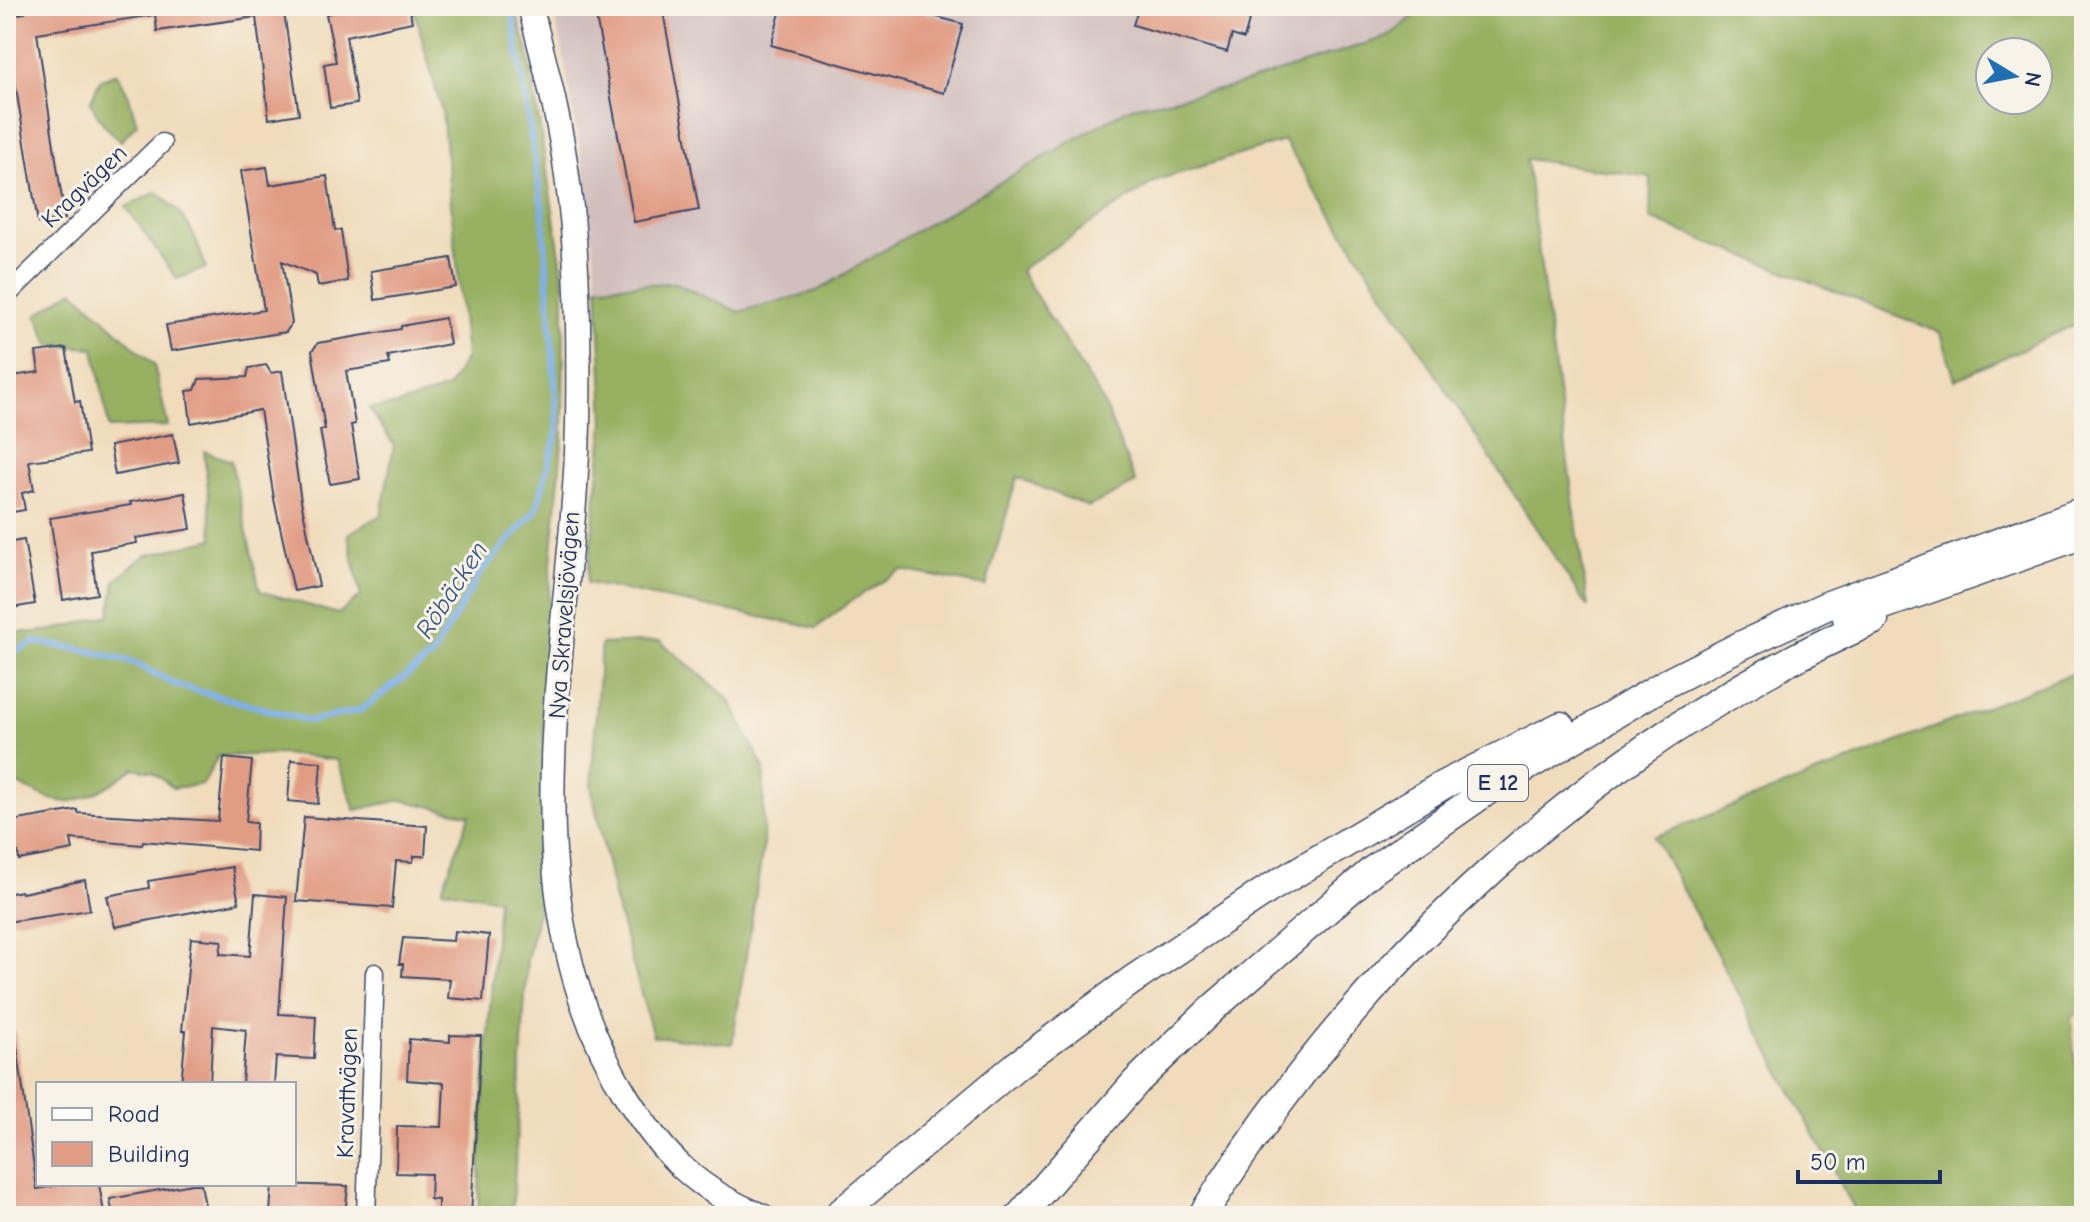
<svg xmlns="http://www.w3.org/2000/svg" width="2090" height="1222" viewBox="0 0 2090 1222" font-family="'Comic Neue',sans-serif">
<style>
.industrial{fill:#d1bfbe}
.forest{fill:#97b062;stroke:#597060;stroke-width:2;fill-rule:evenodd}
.sand{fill:#eeda9e;stroke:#84847e;stroke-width:2}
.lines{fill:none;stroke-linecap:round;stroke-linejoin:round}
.stream{stroke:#7fb0eb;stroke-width:6}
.building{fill:#e19c84}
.minor-casing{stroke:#3b496c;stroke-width:21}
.secondary-casing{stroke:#3b496c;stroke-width:27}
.trunk-casing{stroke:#3b496c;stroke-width:31}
.minor{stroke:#fff;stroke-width:18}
.secondary{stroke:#fff;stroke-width:24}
.trunk{stroke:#fff;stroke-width:28}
.labels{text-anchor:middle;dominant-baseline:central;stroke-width:6;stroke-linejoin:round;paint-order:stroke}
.shield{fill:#f7f3e8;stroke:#5d6a87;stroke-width:2}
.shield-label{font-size:22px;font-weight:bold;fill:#1b2f5e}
.street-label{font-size:24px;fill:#1b2f5e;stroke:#f7f3e8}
.water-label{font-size:26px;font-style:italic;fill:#395688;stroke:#f7f3e8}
</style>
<rect width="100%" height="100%" fill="#f7f3e8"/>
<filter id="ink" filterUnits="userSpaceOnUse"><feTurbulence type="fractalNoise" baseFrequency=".0125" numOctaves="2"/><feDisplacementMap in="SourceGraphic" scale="16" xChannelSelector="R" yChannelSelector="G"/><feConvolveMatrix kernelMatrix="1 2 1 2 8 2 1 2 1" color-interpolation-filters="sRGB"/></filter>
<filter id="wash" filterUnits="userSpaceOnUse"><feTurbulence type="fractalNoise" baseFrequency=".006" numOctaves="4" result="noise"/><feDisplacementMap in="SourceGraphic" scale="32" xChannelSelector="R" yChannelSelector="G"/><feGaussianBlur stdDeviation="1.8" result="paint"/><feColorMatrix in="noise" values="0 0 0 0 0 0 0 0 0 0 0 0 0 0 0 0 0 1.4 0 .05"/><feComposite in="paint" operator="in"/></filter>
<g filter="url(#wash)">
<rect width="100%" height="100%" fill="#f0dcbb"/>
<path class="industrial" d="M551,6H1427L1389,36L1229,88L1131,107L904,238L817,291L739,312L675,283L598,286L585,176L561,43Z"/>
<path class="forest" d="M413,6H514L528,51L564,281L563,433L551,562L544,681L543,890L527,960L512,1216H478L482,1117L498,899L442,889L470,815L401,800L355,810L337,760L283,754L218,756L203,784L173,788L153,772L134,768C116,781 94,797 72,801C53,805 22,786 6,778V630C40,638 77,623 110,615L115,581L144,556L213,539L204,451L231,461L260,591L338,614L361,596L348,534L381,515L394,445L369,408L397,405L448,388L466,357L442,112Z
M1427,6H2084V320L1955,380L1941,333L1650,219L1651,177L1526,159L1588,608L1284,141L1157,180L1020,270L1103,402L1136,483L1088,507L1017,477L986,586L901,570L848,603L816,628L587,583L604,422L598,286L675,283L739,312L817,291L904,238L1131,107L1229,88L1389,36ZM2038,52V100H1990V52Z
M117,73L128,94L137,124L121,141L104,125L90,102L101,79Z
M157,192C187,216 194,231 206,268L177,279L126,207Z
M73,290L154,365L168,426L109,428L94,348L49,345L37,315Z
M660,641L729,699L764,769L763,848L732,1044L653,1036L615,901L591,786L601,644Z
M2084,669V1216H1858L1654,837Z"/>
<path class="sand" d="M2084,1009V1060L2075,1064L2071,1018Z"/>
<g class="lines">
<path class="stream" d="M6,655L35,642L85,650L135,663L176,685L310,721L361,710L432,656L480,573L536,510L558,429L543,213L511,6"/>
</g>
<g id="blocks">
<path class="building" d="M24,6H154V15L37,33L65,219L38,223L6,27V24L15,23L14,15L25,13Z
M154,6H283L299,114L269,119L256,17L157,31Z
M360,6H409L412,22L346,36L357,104L330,108L324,64L336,62L326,14Z
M594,6H662L699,210L634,222Z
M782,6H897L963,24L944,93L771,45Z
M1139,6H1253L1244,39L1232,35L1227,52L1133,25Z
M267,167L270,185L327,176L335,230H341L348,281L318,286L316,275L282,261L292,323L286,332L171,351L166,325L264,310L241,171Z
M451,258L456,287L375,300L371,271Z
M445,318L450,344L388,356L390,364L346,371L355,424L351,425L360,479L330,484L320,430L325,429L312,351L318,343L401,329V326Z
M66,348L75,402L80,401L88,453L29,461L34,490L22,493L25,510L6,513V377L39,372L36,352Z
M266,365L271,373L282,371L301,501L319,586L294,591L274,499L260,410L191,423L187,391L195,390L199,379L247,377L249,368Z
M173,434L179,463L115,475L110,446Z
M185,493L191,529L136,538L137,543L91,551L97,594L63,600L50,518L131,505L130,502Z
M24,540L35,604L6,609V543Z
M224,758L252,761L246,822L256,823L255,851L143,841L142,845L71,839L73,850L19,860L18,852L6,854V822L77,810L78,813L218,821Z
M291,760L321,762L318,804L288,801Z
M304,817L427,826L425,856H414L413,862L396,861L392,908L296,901Z
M232,867L239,903L115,927L107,896L149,888L148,881Z
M85,880L90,910L6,922V894L21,891L22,893Z
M255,894L287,897L279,1014L316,1016L314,1059L276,1057L274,1084H242L246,1030L213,1026L210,1084H181L186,1031H182L191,938L222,941L220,954L250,956Z
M454,931L489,935L483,1001L448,998L450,979L402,976L403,964H399L403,938L453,941Z
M6,1032H15L37,1189L63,1184H99L104,1213L88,1216H69L68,1213L49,1216H9L6,1200Z
M450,1035L481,1036L471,1216H438V1200L430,1199L431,1174L396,1173L397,1126L442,1127L444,1083L407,1080L409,1039L450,1042Z
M192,1184H201L206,1211L174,1216H113L110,1199Z
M272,1184L348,1186L345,1216L270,1213Z"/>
</g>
</g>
<g filter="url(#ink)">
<use href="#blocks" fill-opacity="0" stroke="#3b496c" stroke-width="2"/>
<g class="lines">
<defs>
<path id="minor" d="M6,296L162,143
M366,1216L375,973"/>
<path id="secondary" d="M530,6C545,64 561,124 568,184C579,263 579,344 578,424C573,650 499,892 628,1099C664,1156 698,1191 762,1216"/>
<path id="trunk" d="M1847,618L2084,534
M837,1216L1017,1065L1131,981L1267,890L1443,785L1561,726
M1020,1216L1136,1082L1213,1008L1373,870L1491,788L1665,684L1740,646L1826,606L2084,511
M1202,1216C1361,960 1597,743 1874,620"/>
</defs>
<use href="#minor" class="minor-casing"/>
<use href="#secondary" class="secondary-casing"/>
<use href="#trunk" class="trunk-casing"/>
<use href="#minor" class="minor"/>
<use href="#secondary" class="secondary"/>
<use href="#trunk" class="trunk"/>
</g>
</g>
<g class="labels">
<rect class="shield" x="1468" y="765" width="60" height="36" rx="6"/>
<g class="shield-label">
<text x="1498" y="783">E 12</text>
</g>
<g class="street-label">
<text transform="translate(84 186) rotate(-44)">Kragvägen</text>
<text transform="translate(564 615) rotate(-86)">Nya Skravelsjövägen</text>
<text transform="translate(347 1093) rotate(-88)">Kravattvägen</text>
</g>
<g class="water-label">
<text transform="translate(452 590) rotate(-57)">Röbäcken</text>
</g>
</g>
<rect width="2090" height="1222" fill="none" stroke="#f7f3e8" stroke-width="32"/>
<rect x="36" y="1082" width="260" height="104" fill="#f7f3e8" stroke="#9fa5b1" stroke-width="2"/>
<rect x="52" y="1108" width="40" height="12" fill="#ffffff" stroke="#9fa5b1" stroke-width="2"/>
<text x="108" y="1122" font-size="24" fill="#1b2f5e">Road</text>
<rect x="52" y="1142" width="40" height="24" fill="#e19c84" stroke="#9fa5b1" stroke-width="2"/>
<text x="108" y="1162" font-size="24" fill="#1b2f5e">Building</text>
<g transform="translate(2014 76) rotate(100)"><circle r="38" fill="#f7f3e8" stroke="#9fa5b1" stroke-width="2"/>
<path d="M0-6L14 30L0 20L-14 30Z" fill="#1f6fb2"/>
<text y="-12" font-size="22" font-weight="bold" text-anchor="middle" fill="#1b2f5e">N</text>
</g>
<path d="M1798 1170v12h142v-12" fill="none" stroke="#1b2f5e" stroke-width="4"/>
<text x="1810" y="1170" font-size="24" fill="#1b2f5e" stroke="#f7f3e8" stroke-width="6" paint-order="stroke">50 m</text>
</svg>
